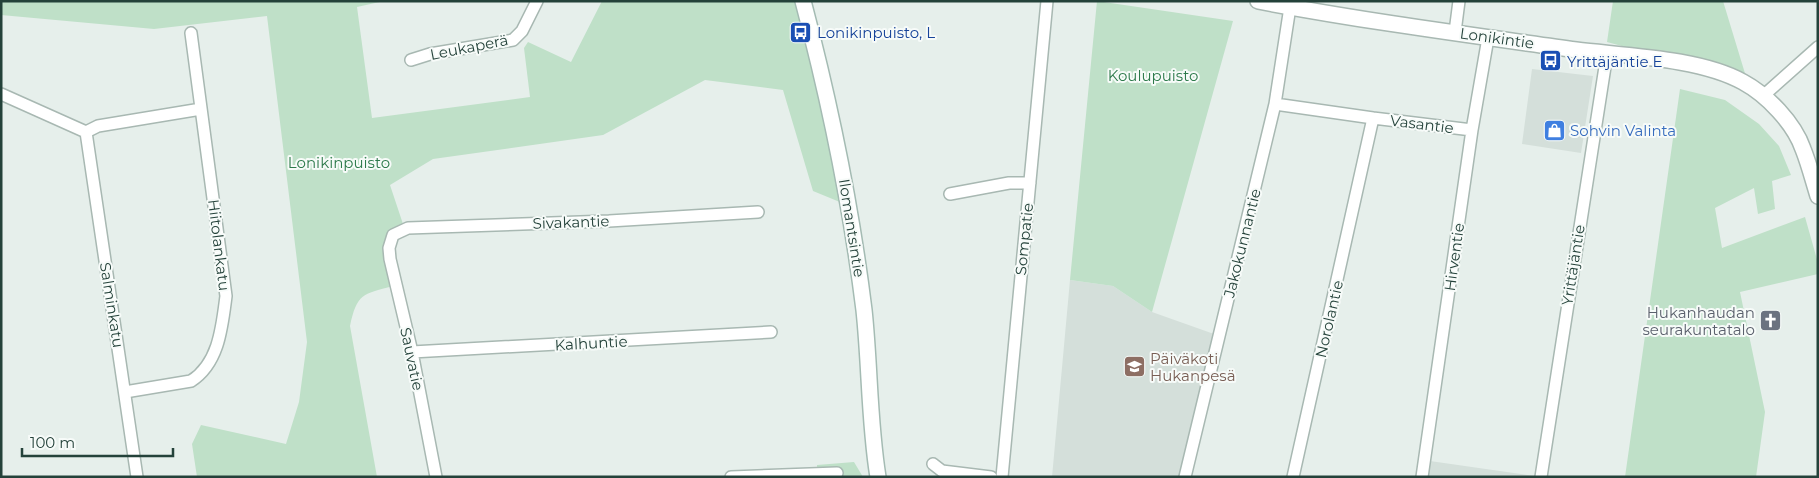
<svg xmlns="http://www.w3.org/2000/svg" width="1819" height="478" viewBox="0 0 1819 478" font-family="Montserrat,sans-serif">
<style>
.built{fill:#d4dfda}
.green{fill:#bfe0c8}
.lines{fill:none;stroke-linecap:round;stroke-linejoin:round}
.minor-casing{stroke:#a8b8b2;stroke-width:14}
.tertiary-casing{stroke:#a8b8b2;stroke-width:18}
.secondary-casing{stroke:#a4bbb3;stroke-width:18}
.minor{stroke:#fff;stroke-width:11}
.tertiary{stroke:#fff;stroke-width:15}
.secondary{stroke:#fff;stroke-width:15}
.labels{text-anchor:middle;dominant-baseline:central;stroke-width:4;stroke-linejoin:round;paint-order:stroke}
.transit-label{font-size:15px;fill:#164399;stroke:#f7fbf9;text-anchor:start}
.street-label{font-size:15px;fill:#24423a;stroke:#f7fbf9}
.park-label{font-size:15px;fill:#2d7a4b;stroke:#f7fbf9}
.shop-label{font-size:15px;fill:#366cbe;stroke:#f7fbf9;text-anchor:start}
.worship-label{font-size:15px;fill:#5b616d;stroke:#f7fbf9;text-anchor:end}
.education-label{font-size:15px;fill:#785e54;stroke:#f7fbf9;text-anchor:start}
</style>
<rect width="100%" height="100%" fill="#e6efeb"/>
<path class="built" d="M1532,69L1593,76L1581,153L1522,144Z
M1070,280L1113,286L1152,312L1214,334L1179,477H1052Z
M1430,461L1534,476L1428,477Z"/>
<path class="green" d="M1,1H384L357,7L372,118L530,97L524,48L528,42L571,62L602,1H805L852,207L813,191L783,90L705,80L603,135L433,159L390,185L403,224L391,233L393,286C362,294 357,294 350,326L377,477H197L192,444L201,425L286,444L299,402L307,342L267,16L154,29L1,15Z
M1097,1L1233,21L1152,312L1113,286L1070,280Z
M1613,1H1723L1747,80L1607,42Z
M1680,89L1725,100L1759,124L1779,146L1791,175L1772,181L1775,209L1758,214L1754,188L1715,208L1722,248L1805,217L1818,263V274L1740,292L1765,412L1756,477H1625Z
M854,462L863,477H817V465Z"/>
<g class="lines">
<defs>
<path id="minor" d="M1455,32L1459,1
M411,60L430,54L513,40L522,31L537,1
M1,94L86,132L98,126L201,109
M1763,96L1818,47
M1275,104L1373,118L1293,477
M1373,118L1472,130
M86,132L137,477
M950,194L1009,183H1030
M412,352L771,332
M125,392L191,381C219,363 222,327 226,296L191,33
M933,464L942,471L991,477
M436,477L412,352L390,259L389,248L393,235L408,228L609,221L758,212
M731,477L837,473
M1002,477L1047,1
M1185,477L1275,104L1290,7
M1422,477L1472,130L1488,38
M1541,477L1607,54"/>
<path id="tertiary" d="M1258,1C1363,21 1470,35 1576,50C1626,56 1700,58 1743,82C1767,95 1794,123 1803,149C1809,164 1813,180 1818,196"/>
<path id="secondary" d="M803,1C830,103 851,205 864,310C870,366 869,422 878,477"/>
</defs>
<use href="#minor" class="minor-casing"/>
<use href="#tertiary" class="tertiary-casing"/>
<use href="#secondary" class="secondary-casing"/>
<use href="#minor" class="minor"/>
<use href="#tertiary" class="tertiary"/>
<use href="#secondary" class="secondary"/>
</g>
<defs>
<symbol id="bus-square" viewBox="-11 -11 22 22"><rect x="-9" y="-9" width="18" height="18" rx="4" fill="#1a4fb4" stroke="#f7fbf9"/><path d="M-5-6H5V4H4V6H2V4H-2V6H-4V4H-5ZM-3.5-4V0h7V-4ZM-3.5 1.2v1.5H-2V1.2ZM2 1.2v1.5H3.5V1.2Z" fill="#fff"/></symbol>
<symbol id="shop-square" viewBox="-11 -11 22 22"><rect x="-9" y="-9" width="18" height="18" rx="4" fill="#3f7fe0" stroke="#f7fbf9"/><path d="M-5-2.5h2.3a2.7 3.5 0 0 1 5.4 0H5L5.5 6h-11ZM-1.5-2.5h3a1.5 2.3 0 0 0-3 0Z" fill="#fff"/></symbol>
<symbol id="church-square" viewBox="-11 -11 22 22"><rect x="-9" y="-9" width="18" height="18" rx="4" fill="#6b7280" stroke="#f7fbf9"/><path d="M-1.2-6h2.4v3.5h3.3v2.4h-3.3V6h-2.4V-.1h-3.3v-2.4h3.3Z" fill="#fff"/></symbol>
<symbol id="school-square" viewBox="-11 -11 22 22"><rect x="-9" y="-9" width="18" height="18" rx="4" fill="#8d6e63" stroke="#f7fbf9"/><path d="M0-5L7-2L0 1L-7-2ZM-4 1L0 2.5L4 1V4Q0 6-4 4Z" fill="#fff"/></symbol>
</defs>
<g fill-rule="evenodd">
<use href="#bus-square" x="788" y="20" width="25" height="25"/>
<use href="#bus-square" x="1538" y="48" width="25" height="25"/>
<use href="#shop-square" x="1542" y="118" width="25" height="25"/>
<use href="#church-square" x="1758" y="308" width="25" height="25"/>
<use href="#school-square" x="1122" y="354" width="25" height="25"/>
</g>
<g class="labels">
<g class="transit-label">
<text x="817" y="32">Lonikinpuisto, L</text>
<text x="1567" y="61">Yrittäjäntie E</text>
</g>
<g class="street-label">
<text transform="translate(1497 38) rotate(8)">Lonikintie</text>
<text transform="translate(469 47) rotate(-11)">Leukaperä</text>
<text transform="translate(1422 124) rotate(7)">Vasantie</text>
<text transform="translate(571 222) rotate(-2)">Sivakantie</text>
<text transform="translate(852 228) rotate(81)">Ilomantsintie</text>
<text transform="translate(1024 239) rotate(-84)">Sompatie</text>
<text transform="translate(1242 243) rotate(-76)">Jakokunnantie</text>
<text transform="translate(219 245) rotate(83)">Hiitolankatu</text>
<text transform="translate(1454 257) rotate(-82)">Hirventie</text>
<text transform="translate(1573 265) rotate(-81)">Yrittäjäntie</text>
<text transform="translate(112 305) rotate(81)">Salminkatu</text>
<text transform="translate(1329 319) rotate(-77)">Norolantie</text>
<text transform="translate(591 343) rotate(-3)">Kalhuntie</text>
<text transform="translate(412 359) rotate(78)">Sauvatie</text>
</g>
<g class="park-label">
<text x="1153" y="75">Koulupuisto</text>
<text x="339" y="162">Lonikinpuisto</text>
</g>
<g class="shop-label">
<text x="1570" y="130">Sohvin Valinta</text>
</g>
<g class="worship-label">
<text x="1755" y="312">Hukanhaudan<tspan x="1755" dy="17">seurakuntatalo</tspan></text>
</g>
<g class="education-label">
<text x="1150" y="358">Päiväkoti<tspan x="1150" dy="17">Hukanpesä</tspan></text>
</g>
</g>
<rect width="1819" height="478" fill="none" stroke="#24423a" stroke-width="5"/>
<path d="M22 448v8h151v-8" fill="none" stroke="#24423a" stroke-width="2.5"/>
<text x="30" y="448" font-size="15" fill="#24423a" stroke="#f7fbf9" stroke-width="4" paint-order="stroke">100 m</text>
</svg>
